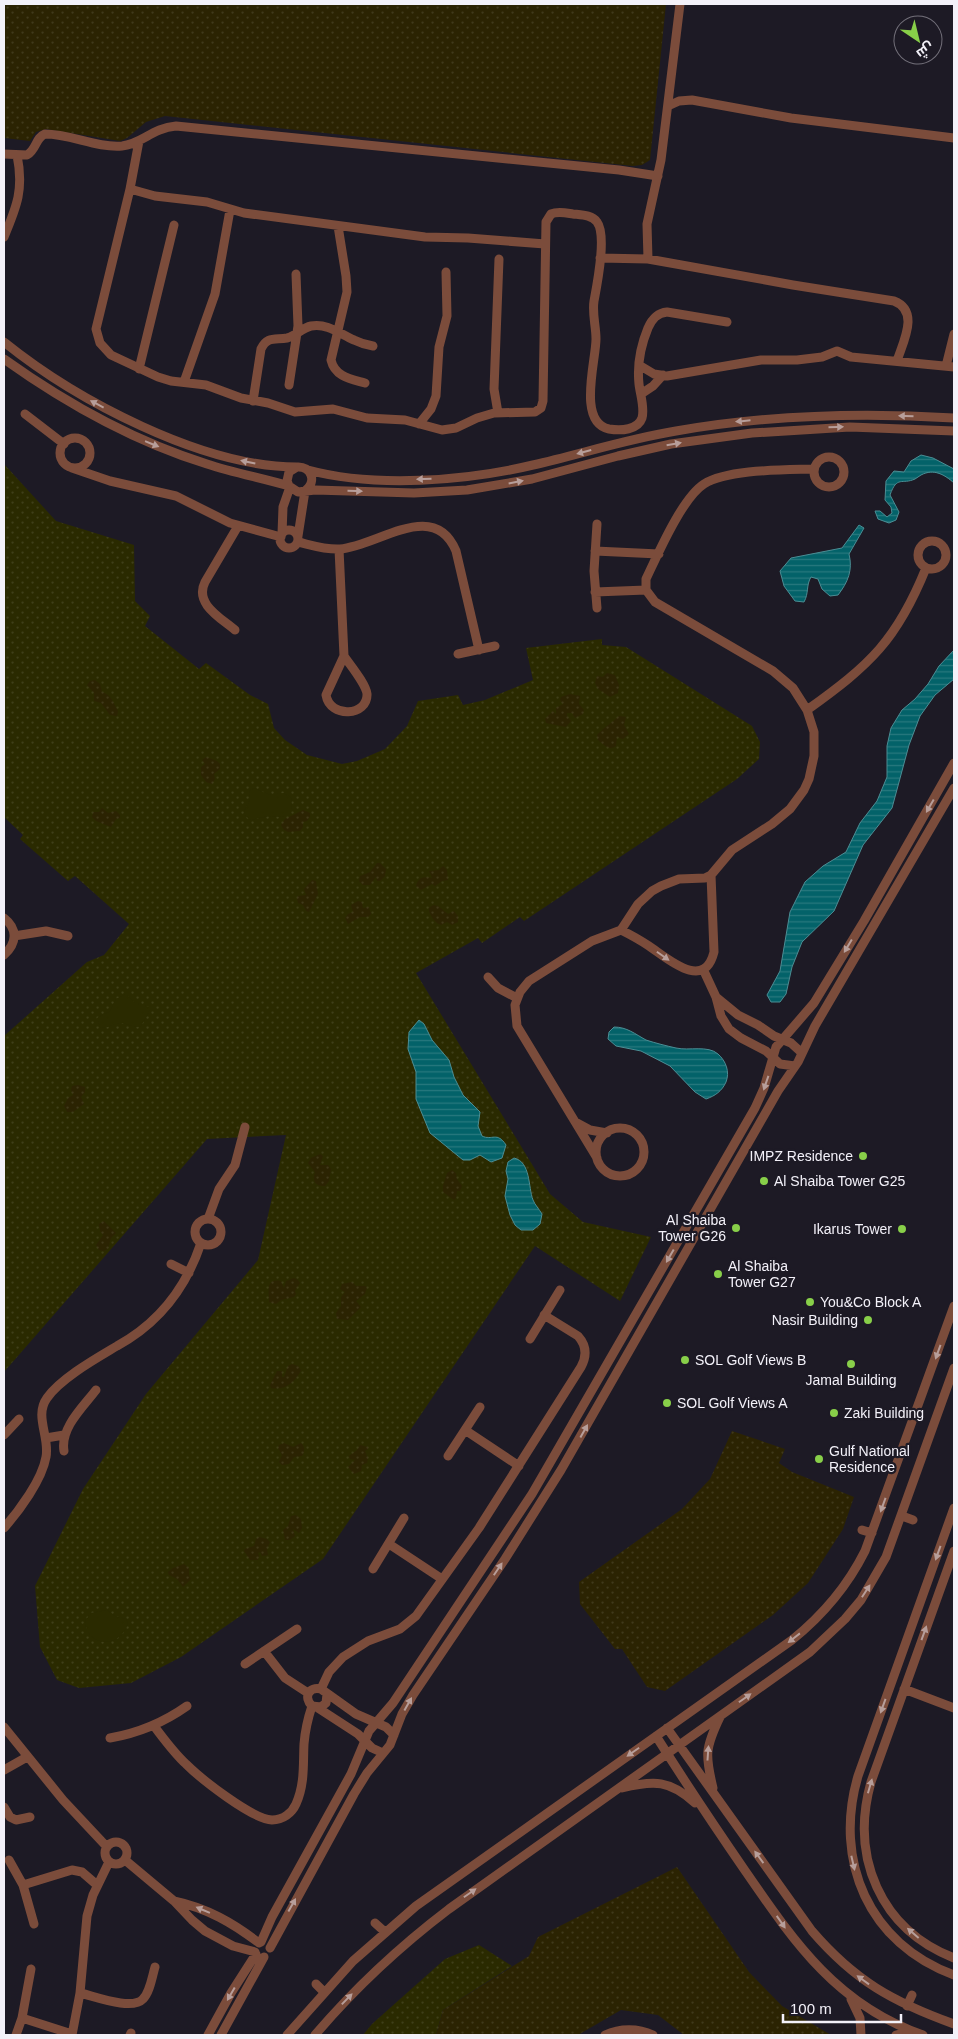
<svg xmlns="http://www.w3.org/2000/svg" width="958" height="2039" viewBox="0 0 958 2039" font-family="Arial,Cairo,sans-serif">
<style>
.grass{fill:url(#grass-dots)}
.sand{fill:url(#sand-dots)}
.park{fill:#2a2a00}
.water{fill:url(#water-rules);stroke:#4b8d94}
.lines{fill:none;stroke-linecap:round;stroke-linejoin:round}
.minor{stroke:#7b4c3b;stroke-width:9}
.oneway{fill:#b79e9a}
.poi-dot{fill:#88cf49;stroke:#1d1a25;stroke-width:2}
.labels{text-anchor:middle;dominant-baseline:central;stroke-width:4.5;stroke-linejoin:round;paint-order:stroke}
.poi-label{font-size:14px;fill:#f3f1f9;stroke:#1d1a25;text-anchor:start}
</style>
<defs>
<pattern id="grass-dots" width="8" height="8" patternUnits="userSpaceOnUse" patternTransform="scale(1.25)"><rect width="8" height="8" fill="#2a2a00"/><path d="M2 2h.1M6 6h.1" fill="none" stroke="#3f3f19" stroke-width="1.8" stroke-linecap="round"/></pattern>
<pattern id="sand-dots" width="8" height="8" patternUnits="userSpaceOnUse" patternTransform="scale(1.25)"><rect width="8" height="8" fill="#2b2302"/><path d="M2 2h.1M6 6h.1" fill="none" stroke="#40391b" stroke-width="1.8" stroke-linecap="round"/></pattern>
<pattern id="water-rules" width="6" height="5" patternUnits="userSpaceOnUse" patternTransform="scale(1.25)"><rect width="6" height="5" fill="#036269"/><path d="M0 2.5h6" fill="none" stroke="#28797f"/></pattern>
</defs>
<rect width="100%" height="100%" fill="#1d1a25"/>
<path class="grass" d="M4,464L56,521L134,545L135,601L150,616L145,626L199,669L206,663L250,695L268,704L274,728L285,740L307,755L342,764L357,761L385,749L407,726L418,701L458,695L463,705L485,700L533,680L526,648L602,639V645L626,647L752,726L760,742L759,759L737,779L524,921L520,917L482,943L478,938L416,973L550,1194L583,1222L651,1237L620,1301L535,1246L323,1559L181,1657L131,1683L79,1688L57,1680L40,1647L35,1586L83,1489L146,1394L258,1260L286,1135L207,1139L4,1372V1036L87,962L104,955L129,924L75,876L68,881L20,839L23,835L4,817Z
M479,1945L512,1966L443,2010L436,2035H363L372,2024L445,1959Z"/>
<path class="sand" d="M4,4H666L650,160L642,165L633,166L165,116L146,122L127,138L120,141L46,129L36,132L30,141L4,138Z
M607,673L615,675L619,685L618,693L610,697L598,689L595,683L597,676L603,677Z
M95,680L100,684L102,692C112,695 113,703 118,711L117,716L110,715L101,703L94,701V693L87,685L90,681Z
M570,694L580,696L579,704L584,710L583,714L575,718L572,713H567V716L571,721L566,727L546,723L545,719L553,711L556,714V708L563,704L560,700L561,697Z
M619,716L626,717L624,725L629,734L623,739L617,737L616,746C609,751 604,745 598,740L597,735C604,727 612,723 619,716Z
M206,757L217,761L220,764V769L214,774L215,779L212,784L206,782L201,775V767L205,764L202,760Z
M102,808L108,813L116,811L120,815V818L116,819L111,827L96,821L92,817L93,812H99Z
M303,810L310,813V817L307,821L303,822V827L300,831L288,832L284,830L281,825L285,819Z
M377,863H380L386,869L385,876L380,881H377L376,877L370,885H363L359,881L360,876L370,872Z
M443,866L447,870L448,880L442,881L435,886L432,884L421,890L416,886C418,877 424,876 432,878L429,871L439,870Z
M312,880L316,881L318,894L309,912L306,911L303,905L298,903L297,898L298,896L306,895L304,889Z
M358,901L362,902L363,908L369,907L371,914L368,917H360L348,924L345,918L348,914L353,912L351,905Z
M433,905L438,906L448,914L454,911L458,916V922L452,925L447,922L441,925C435,923 428,914 429,908Z
M78,1085L85,1087V1092L81,1097L84,1104L73,1112H67L64,1106L68,1098L73,1095L71,1090L72,1086Z
M320,1154L323,1156L320,1165H328L331,1169L329,1181L325,1186C315,1186 312,1181 315,1172L308,1163L311,1158Z
M452,1170L456,1173L457,1179L462,1186L460,1191H457L456,1198L454,1200L443,1192V1186L447,1173Z
M104,1221L116,1233L111,1238L108,1249L103,1251L99,1250L96,1245L103,1235L100,1231L99,1224Z
M294,1278L298,1280L300,1283L295,1291L296,1294L294,1297L281,1300L276,1304L269,1302C269,1292 265,1278 281,1281L284,1288L286,1281Z
M352,1282L356,1286H365L367,1287L365,1294L356,1301L361,1307L348,1320L337,1319L336,1313L341,1306V1297L345,1292L340,1289L342,1284Z
M292,1364L298,1366L301,1370C296,1382 284,1391 271,1388L270,1385L277,1371H282V1377H284L288,1366Z
M732,1431L785,1449L779,1463L792,1472L854,1497L843,1529L808,1583L773,1615L665,1691L647,1687L622,1649H615L580,1604L579,1582L682,1509L710,1479Z
M284,1443L293,1447L301,1443C305,1446 305,1452 302,1456L294,1457L289,1464L282,1465L279,1462L282,1455L278,1448L279,1445Z
M360,1445L368,1447V1449L365,1451L368,1458L367,1463L362,1465L361,1471L354,1474L348,1467L355,1460L350,1459L349,1456L357,1450Z
M296,1515L301,1519L302,1528L299,1533L293,1529L295,1536L290,1540H285L283,1530L288,1526L291,1516Z
M259,1537L267,1539L270,1542L267,1549L268,1555L262,1556L260,1552L258,1553L259,1556L258,1560H250L244,1551L245,1549L254,1546L256,1539Z
M184,1564L189,1568V1575L191,1579L183,1587L177,1579L169,1575L168,1572L173,1568Z
M677,1867L749,1972L782,2006L831,2035H684L658,2015L621,2010L578,2035H436L443,2010L529,1956L538,1937Z"/>
<path class="park" d="M254,788L270,795L284,793L291,798L292,809L284,817L269,816L250,820L244,814C246,802 251,807 249,791Z
M126,994L135,1003L149,1007L150,1010L141,1026C133,1029 128,1023 120,1023C112,1023 107,1030 100,1027L97,1018L110,1011L116,999Z
M107,1610L115,1616L126,1619L128,1623C121,1648 88,1649 85,1621L91,1613Z"/>
<path class="water" d="M921,455L933,458L954,469V483C945,475 934,468 921,475C919,476 917,478 915,479C902,485 897,475 890,495L899,512L896,520L889,523L878,519L875,511H880L887,517L892,513L891,507L885,500L886,481L894,471L904,472L911,461Z
M859,525L864,528L849,554C853,570 848,582 838,595L830,596L822,589L818,579L811,577C806,585 809,593 804,602L795,601L784,586L780,571L791,558L842,548Z
M954,650V679L935,695L920,716L909,745L892,808L863,845L834,911L802,942L792,967L786,994L780,1002H771L767,995L780,971L790,912L805,882L823,866L846,852L860,823L877,801L887,777V746L891,728L902,710L915,699L928,684L939,666Z
M419,1020L424,1024L432,1040L449,1060L454,1077L463,1095L480,1112L478,1126L482,1136C492,1141 497,1131 506,1145L502,1158L491,1162L480,1155L470,1160H463L430,1133L416,1099V1072L408,1049L409,1032Z
M614,1027C627,1027 635,1034 646,1040C655,1043 667,1046 676,1048C689,1051 708,1045 718,1054C726,1061 730,1072 726,1082C722,1091 715,1096 706,1099L695,1092L670,1066L641,1051L616,1046L608,1039L609,1032Z
M514,1158C531,1162 528,1187 533,1200C535,1205 539,1209 542,1214L540,1224L533,1230H521L515,1225L510,1215L505,1196L508,1179L506,1171L508,1162Z"/>
<g class="lines">
<path class="minor" d="M668,106L679,101L692,100L791,118L954,138
M139,141L130,189L96,329L100,343L111,355L158,377L171,381L206,385L241,398L268,403L295,412L333,409L367,418L405,420L442,430L456,428L477,418L494,413L535,412L541,408L543,401L546,222L551,214C558,211 566,213 573,214C582,215 592,215 597,222C607,235 597,285 594,301C592,314 596,326 596,339C596,361 577,422 609,429C621,431 638,430 642,418C645,408 640,394 639,384C637,365 641,345 648,328C652,319 657,313 667,312L727,322
M4,154L27,155C37,149 35,138 45,134C71,134 96,148 122,146C142,144 152,128 176,126L619,170L658,176
M130,189L155,196L207,202L244,213L425,237L468,238L545,244
M338,226L346,276L347,292L331,360C335,377 351,379 365,383
M4,237C17,206 24,189 17,155
M600,258L648,259L793,285L894,301C920,311 903,342 897,361
M648,259L647,224L661,160L680,4
M4,342C76,400 202,467 297,467
M4,359C67,404 133,441 207,464C234,473 262,478 289,486L298,492L315,490L414,493L467,490L532,479L618,456L671,444L752,433L850,427L954,431
M639,365L654,374L667,376L761,360H797L822,357L837,351L851,357L954,367
M946,366L954,334
M139,369L174,225
M184,382L215,294L230,210
M289,385L298,326L296,274
M641,394L653,386L663,375
M253,401L261,349C267,336 275,340 287,338C296,336 302,328 311,326C328,323 340,334 354,340C360,343 367,345 373,346
M498,413L494,389L499,259
M25,414L64,444
M419,424L431,409L436,396L439,347L447,316L446,272
M60 453a15 15 0 1 1 30 0a15 15 0 1 1-30 0Z
M814 472a15 15 0 1 1 30 0a15 15 0 1 1-30 0Z
M72,468L110,481L176,496L230,523L281,537
M308,470C375,488 466,481 533,465C581,454 627,439 676,431C768,415 861,412 954,418
M289,486L287,481L289,472L297,467C311,466 317,481 306,490
M280 539a9 9 0 1 1 18 0a9 9 0 1 1-18 0Z
M282,534L283,507L290,487
M298,536L305,491
M918 555a14 14 0 1 1 28 0a14 14 0 1 1-28 0Z
M298,542C311,545 326,550 340,549C378,546 434,498 456,551L479,650
M339,549L344,656
M595,551L659,554
M595,592L646,590
M597,608L594,571L597,524
M235,630C221,618 194,604 205,582L238,526
M458,654L495,646
M344,656C350,665 366,684 367,694C368,716 330,719 326,695Z
M807,710C870,665 897,640 926,568
M4,918C18,929 17,943 4,955
M621,930C631,935 640,940 649,946C667,958 704,992 714,952L711,875
M14,936L46,931L68,936
M703,969L716,997L721,1016L729,1029L741,1038L766,1051L780,1064L795,1066
M488,977L498,988L517,998
M716,997L738,1015L758,1025L774,1036L791,1043L802,1053
M577,1123L590,1130L607,1133
M596 1152a24 24 0 1 1 48 0a24 24 0 1 1-48 0Z
M597,1158L517,1026L515,1005L520,992L529,981L592,941L621,930L638,904L652,891L661,886L679,879L705,878L711,875L732,850L772,824L790,809L804,790L809,779L814,756V732L807,710L793,688L773,671L655,602L646,590V579C658,554 682,498 704,484C728,469 785,470 814,469
M208,1219L219,1189L235,1165L245,1127
M195 1232a13 13 0 1 1 26 0a13 13 0 1 1-26 0Z
M171,1264L189,1273
M530,1339L560,1290
M465,1430L519,1466
M4,1435L19,1419
M46,1438L64,1435
M64,1451C60,1428 83,1407 96,1390
M448,1456L480,1407
M954,1508L858,1776C833,1861 869,1944 954,1975
M902,1516L913,1520
M4,1528C19,1511 42,1480 46,1457C50,1437 34,1416 47,1398C61,1378 97,1358 117,1346C159,1323 186,1288 201,1243
M862,1530L872,1533
M389,1544L442,1579
M954,1551L871,1782C850,1857 880,1929 954,1958
M373,1569L404,1518
M264,1651L285,1678L308,1693
M245,1664L297,1629
M321,1689L329,1672L343,1657L368,1641L400,1629L416,1616L479,1528L581,1367C587,1356 587,1346 578,1336L544,1315
M904,1689L954,1708
M327,1694L326,1703L321,1707L312,1706C303,1697 309,1686 321,1689L356,1714L386,1727L394,1735
M318,1708L358,1734L372,1748L383,1753
M154,1726C164,1739 174,1753 186,1764C201,1779 252,1819 272,1820C283,1820 292,1813 296,1804C305,1784 303,1764 304,1744C305,1731 308,1718 312,1706
M4,1727L63,1800L107,1847
M667,1728L812,1931C855,1981 893,2002 954,2024
M656,1736C685,1782 715,1827 746,1872C795,1943 837,2005 923,2035
M110,1738C139,1733 163,1723 187,1706
M4,1770L27,1757
M622,1788C654,1780 670,1780 695,1803
M713,1788C705,1755 705,1748 720,1717
M4,1807L10,1817L16,1820L30,1817
M105 1853a11 11 0 1 1 22 0a11 11 0 1 1-22 0Z
M9,1860L23,1885L34,1924
M125,1860L174,1901L192,1920L205,1931L233,1946L255,1952
M23,1885L72,1870L82,1872L97,1885
M174,1901C207,1908 233,1923 259,1943
M375,1923L385,1932
M261,1942L272,1917L351,1774L369,1731L393,1703L532,1494L755,1108L764,1088L776,1047L814,1003L864,921L954,763
M270,1948L354,1794L367,1773L390,1745L402,1714L413,1695L505,1559L561,1470L778,1091L798,1062L815,1026L954,788
M316,1984L324,1992
M80,1993C94,1996 132,2011 143,1999C150,1992 152,1977 155,1967
M851,1999L860,2018L861,2035
M907,2006L912,1995
M22,2018L72,2034
M16,2035L22,2018L31,1969
M72,2035L80,1993L87,1916L93,1895L109,1862
M130,2035L131,2033
M208,2035L231,1993L256,1954
M221,2035L264,1957
M287,2035L353,1961L416,1906L792,1640C823,1615 847,1587 865,1551L954,1306
M315,2035C355,1988 399,1947 449,1909L810,1652L845,1619L861,1600L886,1557L954,1368
M605,2035C620,2028 638,2028 653,2035
M896,2035L911,2031"/>
</g>
<defs><path id="oneway-solid" d="M-6-.8H1V-3.2L6.5 0L1 3.2V.8H-6Z" transform="scale(1.25)"/></defs>
<g class="oneway">
<use href="#oneway-solid" transform="translate(97 404) rotate(-152)"/>
<use href="#oneway-solid" transform="translate(906 416) rotate(-179)"/>
<use href="#oneway-solid" transform="translate(743 421) rotate(174)"/>
<use href="#oneway-solid" transform="translate(836 427) rotate(-1)"/>
<use href="#oneway-solid" transform="translate(152 444) rotate(22)"/>
<use href="#oneway-solid" transform="translate(674 444) rotate(-10)"/>
<use href="#oneway-solid" transform="translate(584 452) rotate(165)"/>
<use href="#oneway-solid" transform="translate(248 462) rotate(-168)"/>
<use href="#oneway-solid" transform="translate(424 479) rotate(178)"/>
<use href="#oneway-solid" transform="translate(516 482) rotate(-11)"/>
<use href="#oneway-solid" transform="translate(355 491) rotate(2)"/>
<use href="#oneway-solid" transform="translate(930 806) rotate(120)"/>
<use href="#oneway-solid" transform="translate(848 946) rotate(121)"/>
<use href="#oneway-solid" transform="translate(663 956) rotate(35)"/>
<use href="#oneway-solid" transform="translate(766 1083) rotate(109)"/>
<use href="#oneway-solid" transform="translate(670 1256) rotate(120)"/>
<use href="#oneway-solid" transform="translate(938 1352) rotate(110)"/>
<use href="#oneway-solid" transform="translate(584 1431) rotate(-61)"/>
<use href="#oneway-solid" transform="translate(883 1505) rotate(110)"/>
<use href="#oneway-solid" transform="translate(938 1553) rotate(110)"/>
<use href="#oneway-solid" transform="translate(498 1569) rotate(-56)"/>
<use href="#oneway-solid" transform="translate(866 1591) rotate(-57)"/>
<use href="#oneway-solid" transform="translate(924 1633) rotate(-70)"/>
<use href="#oneway-solid" transform="translate(794 1638) rotate(142)"/>
<use href="#oneway-solid" transform="translate(745 1698) rotate(-35)"/>
<use href="#oneway-solid" transform="translate(408 1704) rotate(-61)"/>
<use href="#oneway-solid" transform="translate(883 1706) rotate(110)"/>
<use href="#oneway-solid" transform="translate(633 1752) rotate(145)"/>
<use href="#oneway-solid" transform="translate(708 1753) rotate(-86)"/>
<use href="#oneway-solid" transform="translate(870 1786) rotate(-74)"/>
<use href="#oneway-solid" transform="translate(759 1857) rotate(-126)"/>
<use href="#oneway-solid" transform="translate(853 1863) rotate(77)"/>
<use href="#oneway-solid" transform="translate(470 1893) rotate(-35)"/>
<use href="#oneway-solid" transform="translate(292 1905) rotate(-61)"/>
<use href="#oneway-solid" transform="translate(203 1910) rotate(-157)"/>
<use href="#oneway-solid" transform="translate(781 1922) rotate(55)"/>
<use href="#oneway-solid" transform="translate(913 1933) rotate(-139)"/>
<use href="#oneway-solid" transform="translate(863 1980) rotate(-144)"/>
<use href="#oneway-solid" transform="translate(231 1994) rotate(120)"/>
<use href="#oneway-solid" transform="translate(347 1999) rotate(-46)"/>
</g>
<g class="poi-dot">
<circle cx="863" cy="1156" r="5"/>
<circle cx="764" cy="1181" r="5"/>
<circle cx="736" cy="1228" r="5"/>
<circle cx="902" cy="1229" r="5"/>
<circle cx="718" cy="1274" r="5"/>
<circle cx="810" cy="1302" r="5"/>
<circle cx="868" cy="1320" r="5"/>
<circle cx="685" cy="1360" r="5"/>
<circle cx="851" cy="1364" r="5"/>
<circle cx="667" cy="1403" r="5"/>
<circle cx="834" cy="1413" r="5"/>
<circle cx="819" cy="1459" r="5"/>
</g>
<g class="labels">
<g class="poi-label">
<text x="853" y="1156" text-anchor="end">IMPZ Residence</text>
<text x="774" y="1181">Al Shaiba Tower G25</text>
<text x="726" y="1220" text-anchor="end">Al Shaiba<tspan x="726" dy="16">Tower G26</tspan></text>
<text x="892" y="1229" text-anchor="end">Ikarus Tower</text>
<text x="728" y="1266">Al Shaiba<tspan x="728" dy="16">Tower G27</tspan></text>
<text x="820" y="1302">You&amp;Co Block A</text>
<text x="858" y="1320" text-anchor="end">Nasir Building</text>
<text x="695" y="1360">SOL Golf Views B</text>
<text x="851" y="1380" text-anchor="middle">Jamal Building</text>
<text x="677" y="1403">SOL Golf Views A</text>
<text x="844" y="1413">Zaki Building</text>
<text x="829" y="1451">Gulf National<tspan x="829" dy="16">Residence</tspan></text>
</g>
</g>
<rect width="958" height="2039" fill="none" stroke="#f3f1f9" stroke-width="10"/>
<g transform="translate(918 40) rotate(145)"><circle r="24" fill="#1d1a25" stroke="#73707a"/>
<path d="M0-4L9 19L0 12L-9 19Z" fill="#88cf49"/>
<text y="-8" font-size="14" font-weight="bold" text-anchor="middle" fill="#f3f1f9">ش</text>
</g>
<path d="M783 2014v8h118v-8" fill="none" stroke="#f3f1f9" stroke-width="2.5"/>
<text x="790" y="2014" font-size="15" fill="#f3f1f9" stroke="#1d1a25" stroke-width="4" paint-order="stroke">100 m</text>
</svg>
